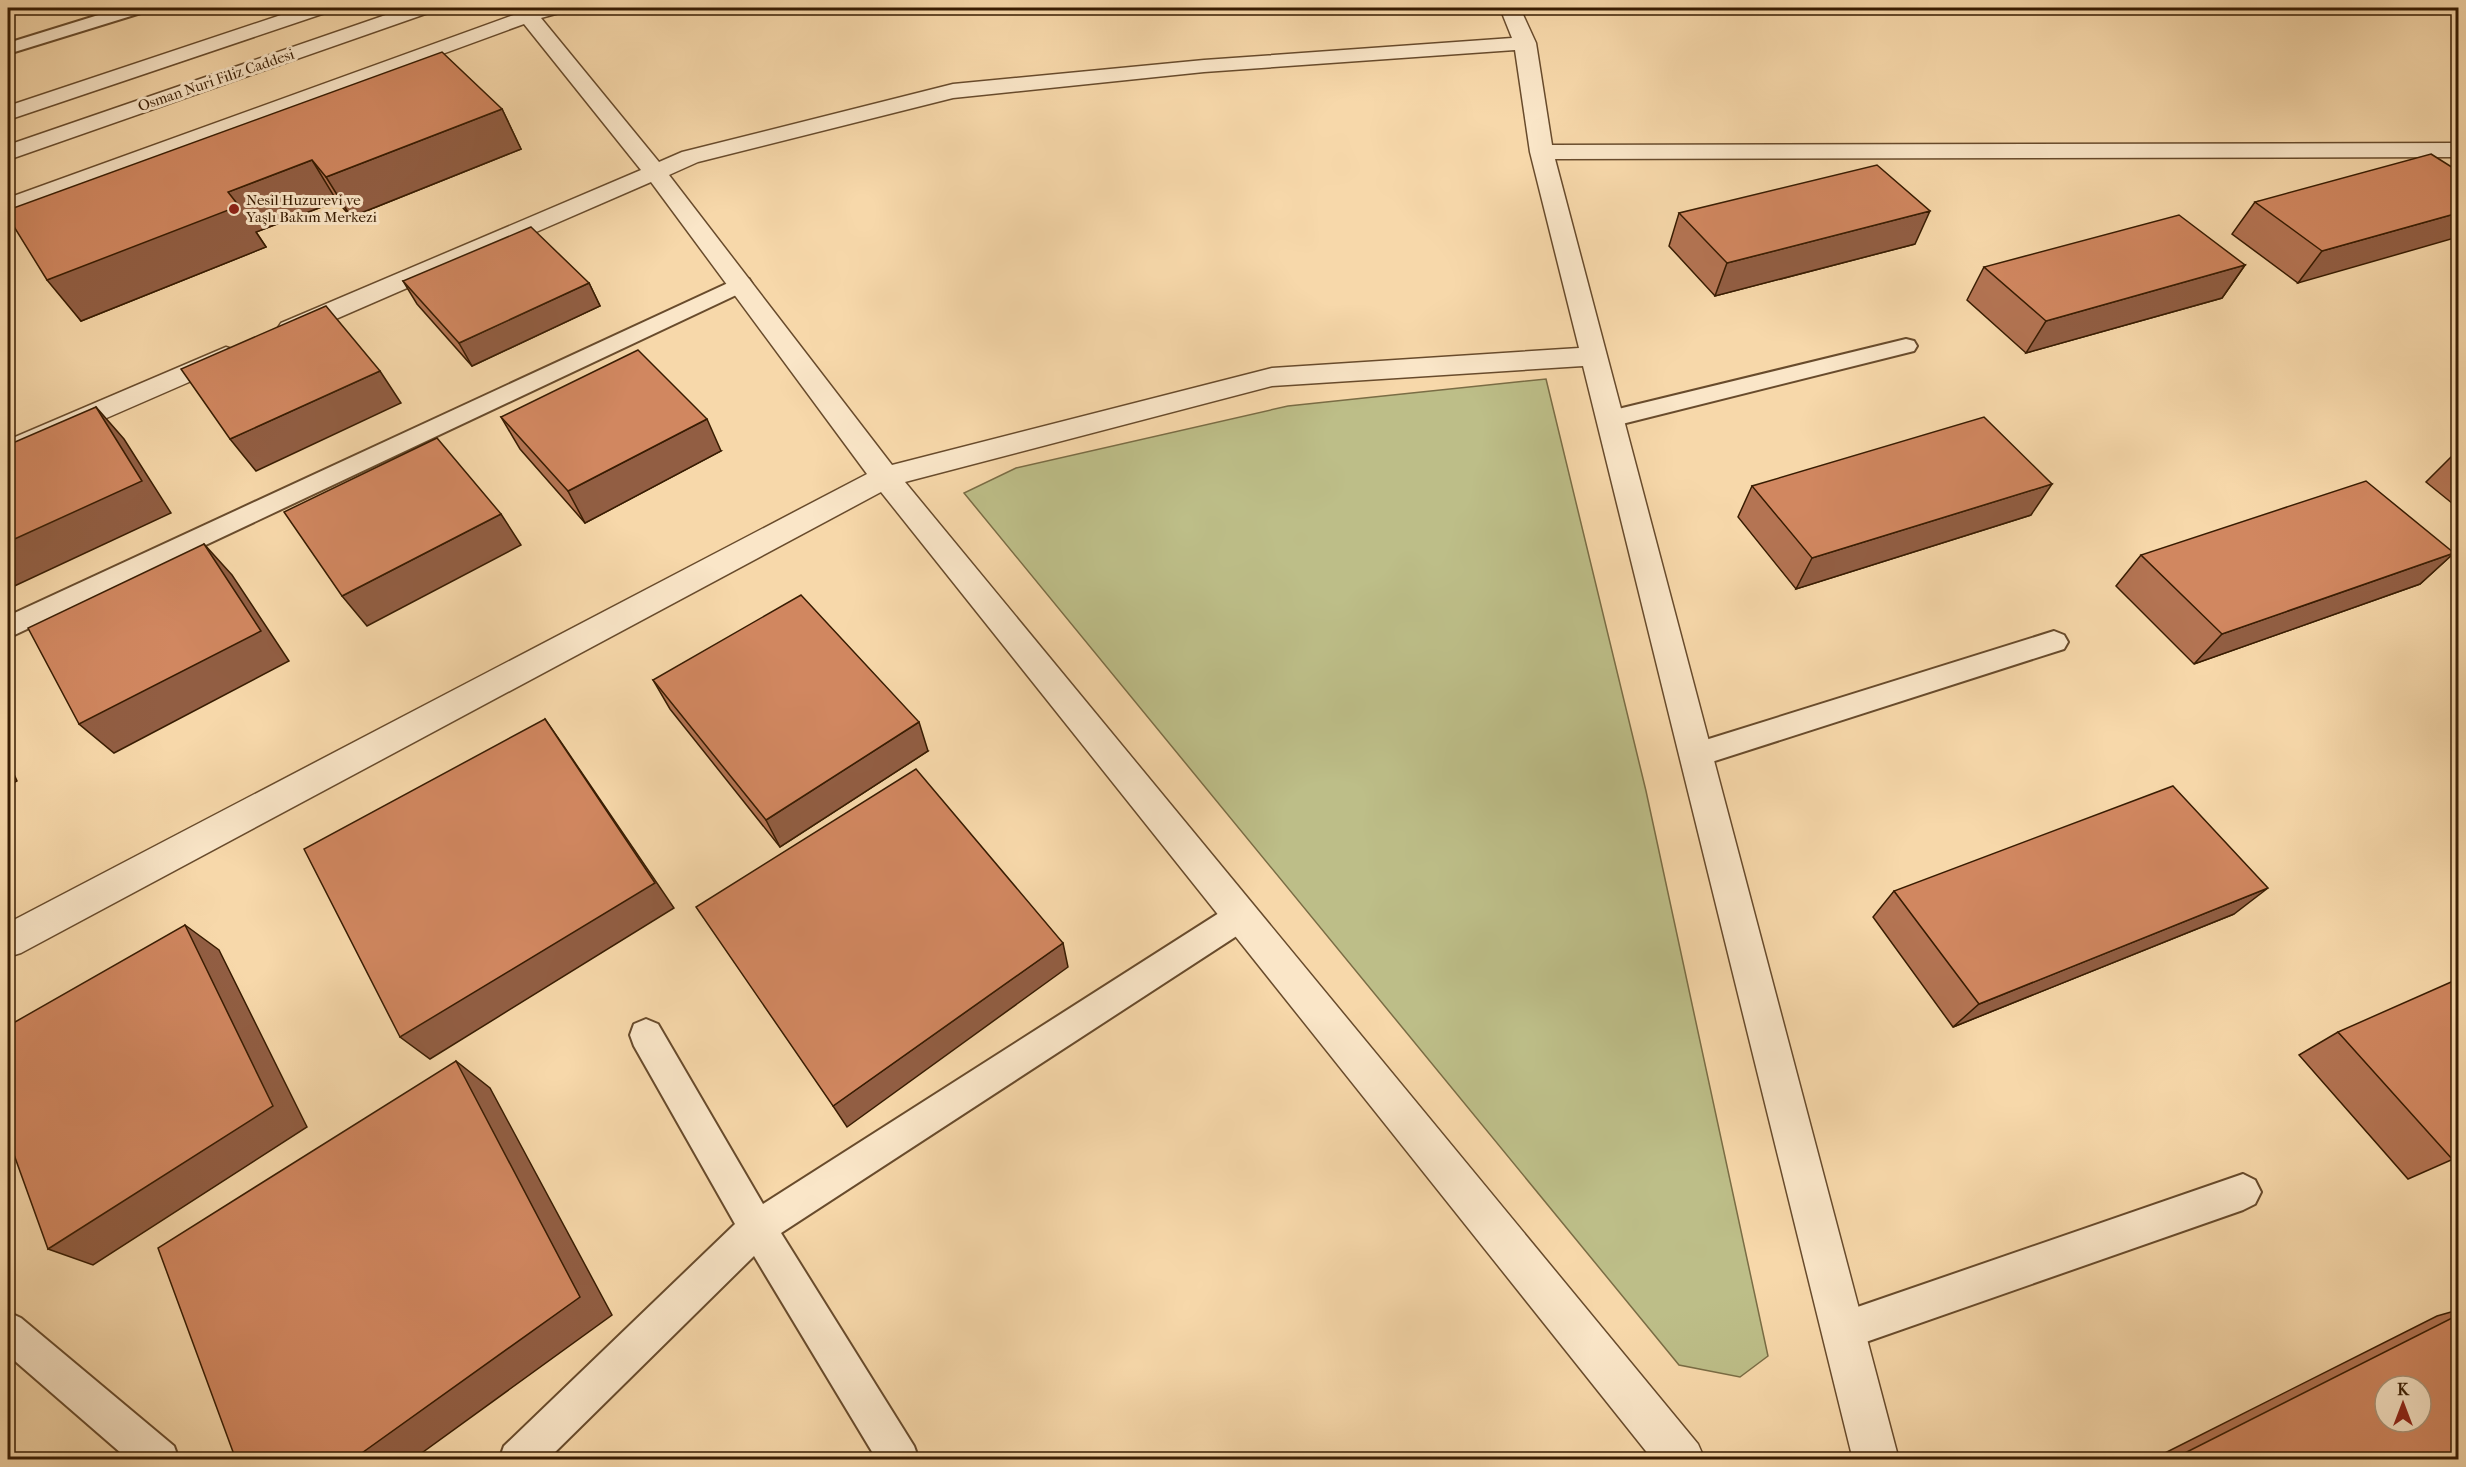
<svg xmlns="http://www.w3.org/2000/svg" width="2466" height="1467" viewBox="0 0 2466 1467" font-family="'IM FELL French Canon',serif">
<style>
.green{fill:#bdbe88;stroke:#7a6d45;stroke-width:1.5}
.lines{fill:none;stroke-linecap:round;stroke-linejoin:round}
.service-casing{stroke:#684b2c;stroke-width:4}
.minor-casing{stroke:#684b2c;stroke-width:3}
.tertiary-casing{stroke:#684b2c;stroke-width:3}
.service{fill:#fae6c8;fill-rule:evenodd}
.minor{fill:#fae6c8;fill-rule:evenodd}
.tertiary{fill:#fae6c8;fill-rule:evenodd}
.wall{fill:#b47453;stroke:#381c02;stroke-width:1.5}
.shaded-wall{fill:#925e43;stroke:#381c02;stroke-width:1.5}
.building{fill:#d18760;stroke:#381c02;stroke-width:1.5;fill-rule:evenodd}
.poi-dot{fill:#8f2418;stroke:#fae6c8;stroke-width:2}
.labels{text-anchor:middle;dominant-baseline:central;stroke-width:6;stroke-linejoin:round;paint-order:stroke}
.far-street-label{font-size:15px;fill:#381c02;stroke:#fae6c8}
.far-poi-label{font-size:15px;fill:#381c02;stroke:#fae6c8;text-anchor:start}
</style>
<rect width="100%" height="100%" fill="#f7d8aa"/>
<filter id="stains"><feTurbulence type="fractalNoise" baseFrequency=".00333" numOctaves="4"/><feColorMatrix values="0 0 0 0 .2 0 0 0 0 .09 0 0 0 0 .02 0 0 0 .5 -.17"/></filter>
<radialGradient id="worn" r=".72"><stop offset=".6" stop-color="#630" stop-opacity="0"/><stop offset="1" stop-color="#630" stop-opacity=".3"/></radialGradient>
<path class="green" d="M1546,379L1646,791L1768,1356L1740,1377L1679,1365L964,493L1016,468L1288,406Z"/>
<g class="lines">
<defs>
<path id="service" d="M121,8H147L144,12L8,54V43Z
M741,277L749,279L752,284L749,289L8,638V616Z
M1906,339L1914,341L1917,346L1914,351L1610,427L1602,425L1598,419L1602,413L1610,411Z
M2054,631L2064,635L2068,642L2064,649L1696,767L1686,763L1682,755L1686,747L1696,743Z
M1241,902L1252,906L1257,916L1252,926L781,1233L914,1446L919,1460H877L754,1256L547,1460H499L504,1446L735,1224L634,1046L630,1035L634,1024L646,1019L658,1024L763,1204L1230,906Z
M2243,1174L2255,1180L2261,1192L2255,1204L2243,1210L1843,1350L1830,1344L1824,1331L1830,1318L1843,1312Z
M8,1312L21,1318L174,1446L179,1460H129L8,1355Z"/>
<path id="minor" d="M533,8H566L563,12L541,18L659,162L682,152L953,84L1204,60L1512,38L1500,8H1520L1536,43L1552,145L2458,143V157L1555,159L1899,1460H1853L1583,366L1272,386L905,482L1698,1444L1705,1460H1653L881,492L21,953L8,957V923L867,474L651,182L299,335L290,337L281,335L277,329L281,323L641,170L524,24L8,213V198ZM1515,50L1530,152L1579,348L1272,368L892,465L669,175L698,162L953,98L1204,72Z
M226,347L235,350L239,356L235,362L8,461V440Z"/>
<path id="tertiary" d="M302,8H331L328,12L8,120V106Z
M406,8H434L431,12L8,160V145Z"/>
</defs>
<use href="#service" class="service-casing"/>
<use href="#minor" class="minor-casing"/>
<use href="#tertiary" class="tertiary-casing"/>
<use href="#service" class="service"/>
<use href="#minor" class="minor"/>
<use href="#tertiary" class="tertiary"/>
</g>
<path class="wall" d="M502,109L521,149L351,217L337,201L256,232L266,247L81,321L8,217Z
M2458,171L2298,283L2232,234L2255,202Z
M1679,213L1915,244L1715,296L1669,246Z
M2245,265L2222,298L2026,353L1967,300L1984,267Z
M403,281L589,283L600,306L472,366L417,304Z
M501,417L721,451L585,523L520,449Z
M2458,450V508L2426,482Z
M1752,486L2031,515L1796,589L1738,517Z
M2454,553L2420,584L2194,664L2116,586L2141,555Z
M653,680L928,751L780,847L670,709Z
M1894,891L2234,914L1953,1027L1873,917Z
M2338,1032L2458,1157L2408,1179L2299,1055Z
M2458,1310V1460H2151L2437,1316Z"/>
<path class="shaded-wall" d="M502,109L521,149L351,217L326,177Z
M312,160L337,201L256,232L266,247L81,321L47,280L228,192Z
M1930,211L1915,244L1715,296L1727,263Z
M2458,213V237L2298,283L2322,251Z
M2245,265L2222,298L2026,353L2046,321Z
M589,283L600,306L472,366L459,343Z
M380,371L401,403L256,471L230,439Z
M96,407L124,439L171,513L8,589V542Z
M707,419L721,451L585,523L568,491Z
M2052,484L2031,515L1796,589L1812,558Z
M501,514L521,545L367,626L342,596Z
M204,544L232,575L289,661L114,753L79,724Z
M2454,553L2420,584L2194,664L2222,634Z
M545,719L565,748L674,908L430,1059L400,1037Z
M919,722L928,751L780,847L766,820Z
M8,761L17,781L8,786Z
M2268,888L2234,914L1953,1027L1979,1004Z
M185,925L219,950L307,1127L93,1265L48,1249Z
M1063,943L1068,967L847,1127L833,1106Z
M456,1061L490,1088L612,1315L412,1460H352Z"/>
<path class="building" d="M442,52L502,109L326,177L312,160L228,192L239,206L47,280L8,217V210Z
M2431,154L2458,171V213L2322,251L2255,202Z
M1877,165L1930,211L1727,263L1679,213Z
M2179,215L2245,265L2046,321L1984,267Z
M531,227L589,283L459,343L403,281Z
M326,306L380,371L230,439L181,369Z
M638,350L707,419L568,491L501,417Z
M96,407L142,481L8,542V445Z
M1984,417L2052,484L1812,558L1752,486Z
M437,438L501,514L342,596L284,512Z
M2366,481L2454,553L2222,634L2141,555Z
M204,544L261,631L79,724L28,628Z
M801,595L919,722L766,820L653,680Z
M545,719L655,883L400,1037L304,849Z
M916,769L1063,943L833,1106L696,907Z
M2173,786L2268,888L1979,1004L1894,891Z
M185,925L273,1106L48,1249L8,1138V1026Z
M2458,979V1157L2453,1160L2338,1032Z
M456,1061L580,1297L352,1460H236L158,1248Z
M2458,1315V1460H2171ZM2385,1386H2421V1422H2385Z"/>
<circle class="poi-dot" cx="234" cy="209" r="6"/>
<g class="labels">
<g class="far-street-label">
<text transform="translate(216 80) rotate(-19)">Osman Nuri Filiz Caddesi</text>
</g>
<g class="far-poi-label">
<text x="246" y="200">Nesil Huzurevi ve<tspan x="246" dy="17">Yaşlı Bakım Merkezi</tspan></text>
</g>
</g>
<rect width="2466" height="1467" fill="none" stroke="#f7d8aa" stroke-width="30"/>
<rect x="9" y="9" width="2448" height="1449" fill="none" stroke="#381c02" stroke-width="3"/>
<rect x="15" y="15" width="2436" height="1437" fill="none" stroke="#381c02" stroke-width="1.5"/>
<g transform="translate(2403 1404)"><circle r="28" fill="#fae6c8" stroke="#ac9579" stroke-width="1.5"/>
<path d="M0-4.5L10 22L0 15L-10 22Z" fill="#8f2418"/>
<text y="-9" font-size="16" font-weight="bold" text-anchor="middle" fill="#381c02">K</text>
</g>
<rect width="100%" height="100%" filter="url(#stains)"/>
<rect width="100%" height="100%" fill="url(#worn)"/>
</svg>
